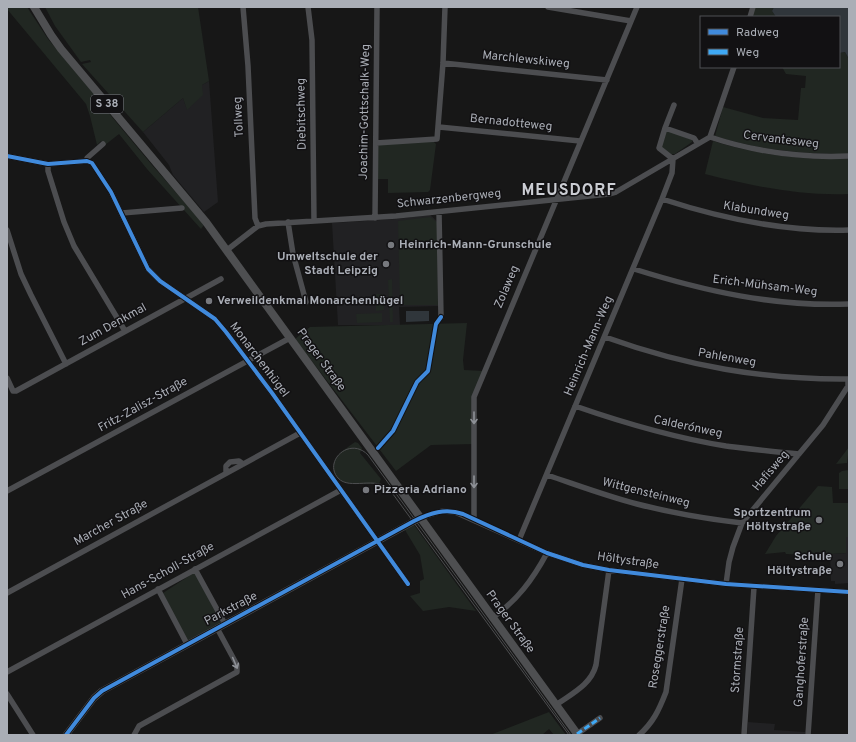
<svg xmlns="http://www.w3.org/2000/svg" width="856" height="742" viewBox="0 0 856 742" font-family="Overpass,sans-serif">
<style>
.built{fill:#212123}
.green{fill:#212722}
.water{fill:#30363b}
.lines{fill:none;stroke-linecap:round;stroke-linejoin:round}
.minor{stroke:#4c4d50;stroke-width:5.5}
.tertiary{stroke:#4c4d50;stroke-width:7}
.primary{stroke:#4e4f51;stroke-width:8}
.tram{stroke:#4d4e50;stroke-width:1}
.quiet{stroke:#3fa9f5;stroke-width:3;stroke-dasharray:6 3;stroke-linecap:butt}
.cycleway-casing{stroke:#121113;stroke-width:6}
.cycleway{stroke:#408adc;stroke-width:4}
.oneway{stroke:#8e9197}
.poi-dot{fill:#77797e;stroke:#121113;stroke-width:1.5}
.labels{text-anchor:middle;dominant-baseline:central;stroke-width:3;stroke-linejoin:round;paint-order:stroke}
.shield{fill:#121113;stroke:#7c7f85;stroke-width:1}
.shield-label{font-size:11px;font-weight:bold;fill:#aaaeb6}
.street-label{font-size:12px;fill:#aaaeb6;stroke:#121113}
.poi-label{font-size:12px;font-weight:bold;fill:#aaaeb6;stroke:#121113;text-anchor:start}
.district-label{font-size:16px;font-weight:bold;letter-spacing:1px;fill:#cbcdd3;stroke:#121113}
</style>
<rect width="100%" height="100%" fill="#171717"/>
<path class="built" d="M209,81L218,202L204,212L173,175L169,165L143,132L183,98L187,109L202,85Z
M430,215L437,221L439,306L399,307L400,325H338L332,223L396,219Z
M846,537H849V583L835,584V581H831L830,554L846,553Z
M748,722L775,724L774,730L805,732V735H747Z"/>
<path class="green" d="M7,7H27L48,39L104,106L102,110L104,112L107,111L152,165L202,222L204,225L201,229L147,169L119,134L105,145L101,141L97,145L90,116L86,104L7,9Z
M45,7H198L209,81L202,85L203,95L187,110L183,98L143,132L82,64L91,62L90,60L81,62L55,26Z
M755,7H774L772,11L776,17H752Z
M845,52L849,59V154C803,154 759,150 715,136L723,107L763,118L798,120L801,88H805L806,76L786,74L782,67H839V53Z
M667,130L692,140V142L675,154H671L661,147Z
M433,141L436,144L430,190L428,192L388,193V179H378L377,146L380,144Z
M713,141C757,155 803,160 849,159V194C800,196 752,186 705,174Z
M430,217L437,222L438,305H400L398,221Z
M392,279L393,322H390L388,280Z
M376,294H383L384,310L376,311Z
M382,313V322L357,323L356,314Z
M467,323L463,360L464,370L484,371L474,397V444L431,445L396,471L295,339L310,327Z
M355,442L358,443L362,448L360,453L381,479L379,484C368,483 355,485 345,482C340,480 337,478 335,474C329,458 344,450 355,442Z
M849,447L847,463L836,464Z
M849,470V489H839V473L842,471Z
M818,486L832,487L833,503H849V537H846V553L831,554L830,555H820L819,552L815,553L813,555L786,554L785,552L765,554L776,536Z
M414,525L476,611L449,607L423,611L410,596L420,593V581L424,579L420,555L405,530Z
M195,572L221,623L187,641L163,593Z
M549,712L566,735H554L549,729L542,735H490Z"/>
<path class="water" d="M774,7H849V59L845,52L839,53V17H776L772,11Z
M406,311H429V321L406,322Z"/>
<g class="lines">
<path class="minor" d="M243,7L248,66L255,218L258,226
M308,7L312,40L314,221
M548,7L631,21
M750,17L753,7
M443,63L607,80
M439,127L580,141
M665,128L674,105
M710,137C755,152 802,158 849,156
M376,143L437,139L443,63L445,7
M7,156L48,164L87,161L92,163L111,192L148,269L160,281L215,319L226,332L272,393L408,584
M673,159L659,148L665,128L694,138L698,144
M87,161V158L103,144
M48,164V171L64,222L74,246L125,331
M662,199C723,219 785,232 849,230
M439,212L441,317
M122,213L182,208
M375,218L377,7
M288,222L293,254L306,302
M7,230L21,274L31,295L66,364
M227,250L258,226L266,224L396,216L609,194L616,192L710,137L734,67
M634,269C704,291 775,307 849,304
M605,337C686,366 763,380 849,379
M7,378L13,391H16L221,279
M575,406C624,423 675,438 726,446C751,449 775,452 799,454
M226,473V466L230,462L239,461L243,464
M547,475C577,485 606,496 637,504C672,513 707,519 742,523
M7,491L290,338
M420,518L442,511L455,512L547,553L583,565L609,570L726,584L849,592
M474,519V397L637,7
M519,540L662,199L672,173L673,159
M195,569L225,624
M726,584L729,562L733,547L742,523L823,425L848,386V379
M158,589L187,644
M7,593L300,433
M492,618C517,601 533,579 547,553
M7,672L341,490
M7,694L33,735
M556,705C571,694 591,685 596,665L609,570
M577,734L600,718
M134,735L139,726L237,672V665L217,628
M639,735C653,723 659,710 666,692L682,579
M744,735L754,587
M808,735L818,590"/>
<path class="tertiary" d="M66,735L94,698L102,691L420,518"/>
<path class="primary" d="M34,7L51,35L61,49L206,222L578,735"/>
<path class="tram" d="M569,735L390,490C376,475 350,491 338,478C323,461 350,436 368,455L571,735"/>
<path class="quiet" d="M577,734L600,718"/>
<defs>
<path id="cycleway" d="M7,156L48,164L87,161L92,163L111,192L148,269L160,281L215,319L226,332L272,393L408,584
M378,448L393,431L417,382L428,371L436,324L441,317
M66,735L94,698L102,691L414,521C430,513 445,508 463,514L547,553L583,565L609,570L726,584L849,592"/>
</defs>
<use href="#cycleway" class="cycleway-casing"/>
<use href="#cycleway" class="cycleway"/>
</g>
<defs><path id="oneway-shaft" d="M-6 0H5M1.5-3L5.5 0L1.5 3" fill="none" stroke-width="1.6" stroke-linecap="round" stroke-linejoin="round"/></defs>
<g class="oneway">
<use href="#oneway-shaft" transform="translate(474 418) rotate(90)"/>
<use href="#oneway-shaft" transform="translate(474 482) rotate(90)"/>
<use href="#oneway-shaft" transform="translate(235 663) rotate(67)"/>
</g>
<g class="poi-dot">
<circle cx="391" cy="245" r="4"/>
<circle cx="386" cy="264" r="4"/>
<circle cx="209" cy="301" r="4"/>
<circle cx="366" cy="490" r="4"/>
<circle cx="819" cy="520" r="4"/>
<circle cx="840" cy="564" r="4"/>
</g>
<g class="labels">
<rect class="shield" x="91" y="95" width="32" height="18" rx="3"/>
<g class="shield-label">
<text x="107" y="104">S 38</text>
</g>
<g class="street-label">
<text transform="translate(526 60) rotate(6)">Marchlewskiweg</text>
<text transform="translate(365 112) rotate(-89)">Joachim-Gottschalk-Weg</text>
<text transform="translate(302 114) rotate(-91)">Diebitschweg</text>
<text transform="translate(239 117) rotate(-93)">Tollweg</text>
<text transform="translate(511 123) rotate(6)">Bernadotteweg</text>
<text transform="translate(781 140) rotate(7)">Cervantesweg</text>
<text transform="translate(449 199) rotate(-6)">Schwarzenbergweg</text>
<text transform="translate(756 211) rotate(9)">Klabundweg</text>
<text transform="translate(765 286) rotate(7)">Erich-Mühsam-Weg</text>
<text transform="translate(507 287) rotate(-67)">Zolaweg</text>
<text transform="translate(113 325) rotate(-29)">Zum Denkmal</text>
<text transform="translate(589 346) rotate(-67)">Heinrich-Mann-Weg</text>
<text transform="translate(727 358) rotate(10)">Pahlenweg</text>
<text transform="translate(259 360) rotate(53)">Monarchenhügel</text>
<text transform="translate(321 360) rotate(54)">Prager Straße</text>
<text transform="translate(143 405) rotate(-29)">Fritz-Zalisz-Straße</text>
<text transform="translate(688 427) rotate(12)">Calderónweg</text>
<text transform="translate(771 471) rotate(-50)">Hafisweg</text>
<text transform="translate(646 493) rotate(14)">Wittgensteinweg</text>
<text transform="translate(111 523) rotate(-29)">Marcher Straße</text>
<text transform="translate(628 561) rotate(8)">Höltystraße</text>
<text transform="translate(168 571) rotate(-29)">Hans-Scholl-Straße</text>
<text transform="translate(231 609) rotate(-28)">Parkstraße</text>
<text transform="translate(510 622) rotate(54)">Prager Straße</text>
<text transform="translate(660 647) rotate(-81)">Roseggerstraße</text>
<text transform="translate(738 660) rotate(-86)">Stormstraße</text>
<text transform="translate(802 662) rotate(-86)">Ganghoferstraße</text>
</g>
<g class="poi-label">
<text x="399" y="245">Heinrich-Mann-Grunschule</text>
<text x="378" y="257" text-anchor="end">Umweltschule der<tspan x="378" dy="14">Stadt Leipzig</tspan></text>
<text x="217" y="301">Verweildenkmal Monarchenhügel</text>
<text x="374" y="490">Pizzeria Adriano</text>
<text x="811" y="513" text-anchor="end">Sportzentrum<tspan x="811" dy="14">Höltystraße</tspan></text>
<text x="832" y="557" text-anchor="end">Schule<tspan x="832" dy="14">Höltystraße</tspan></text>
</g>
<g class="district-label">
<text x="569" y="191">MEUSDORF</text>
</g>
</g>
<rect width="856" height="742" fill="none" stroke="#aaaeb6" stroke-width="16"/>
<rect x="700" y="16" width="140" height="52" fill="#121113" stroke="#4f5054"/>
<rect x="708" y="29" width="20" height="6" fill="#408adc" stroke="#4f5054"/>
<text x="736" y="36" font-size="12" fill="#aaaeb6">Radweg</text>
<rect x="708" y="49" width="20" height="6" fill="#3fa9f5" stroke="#4f5054"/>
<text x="736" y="56" font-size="12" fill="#aaaeb6">Weg</text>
</svg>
